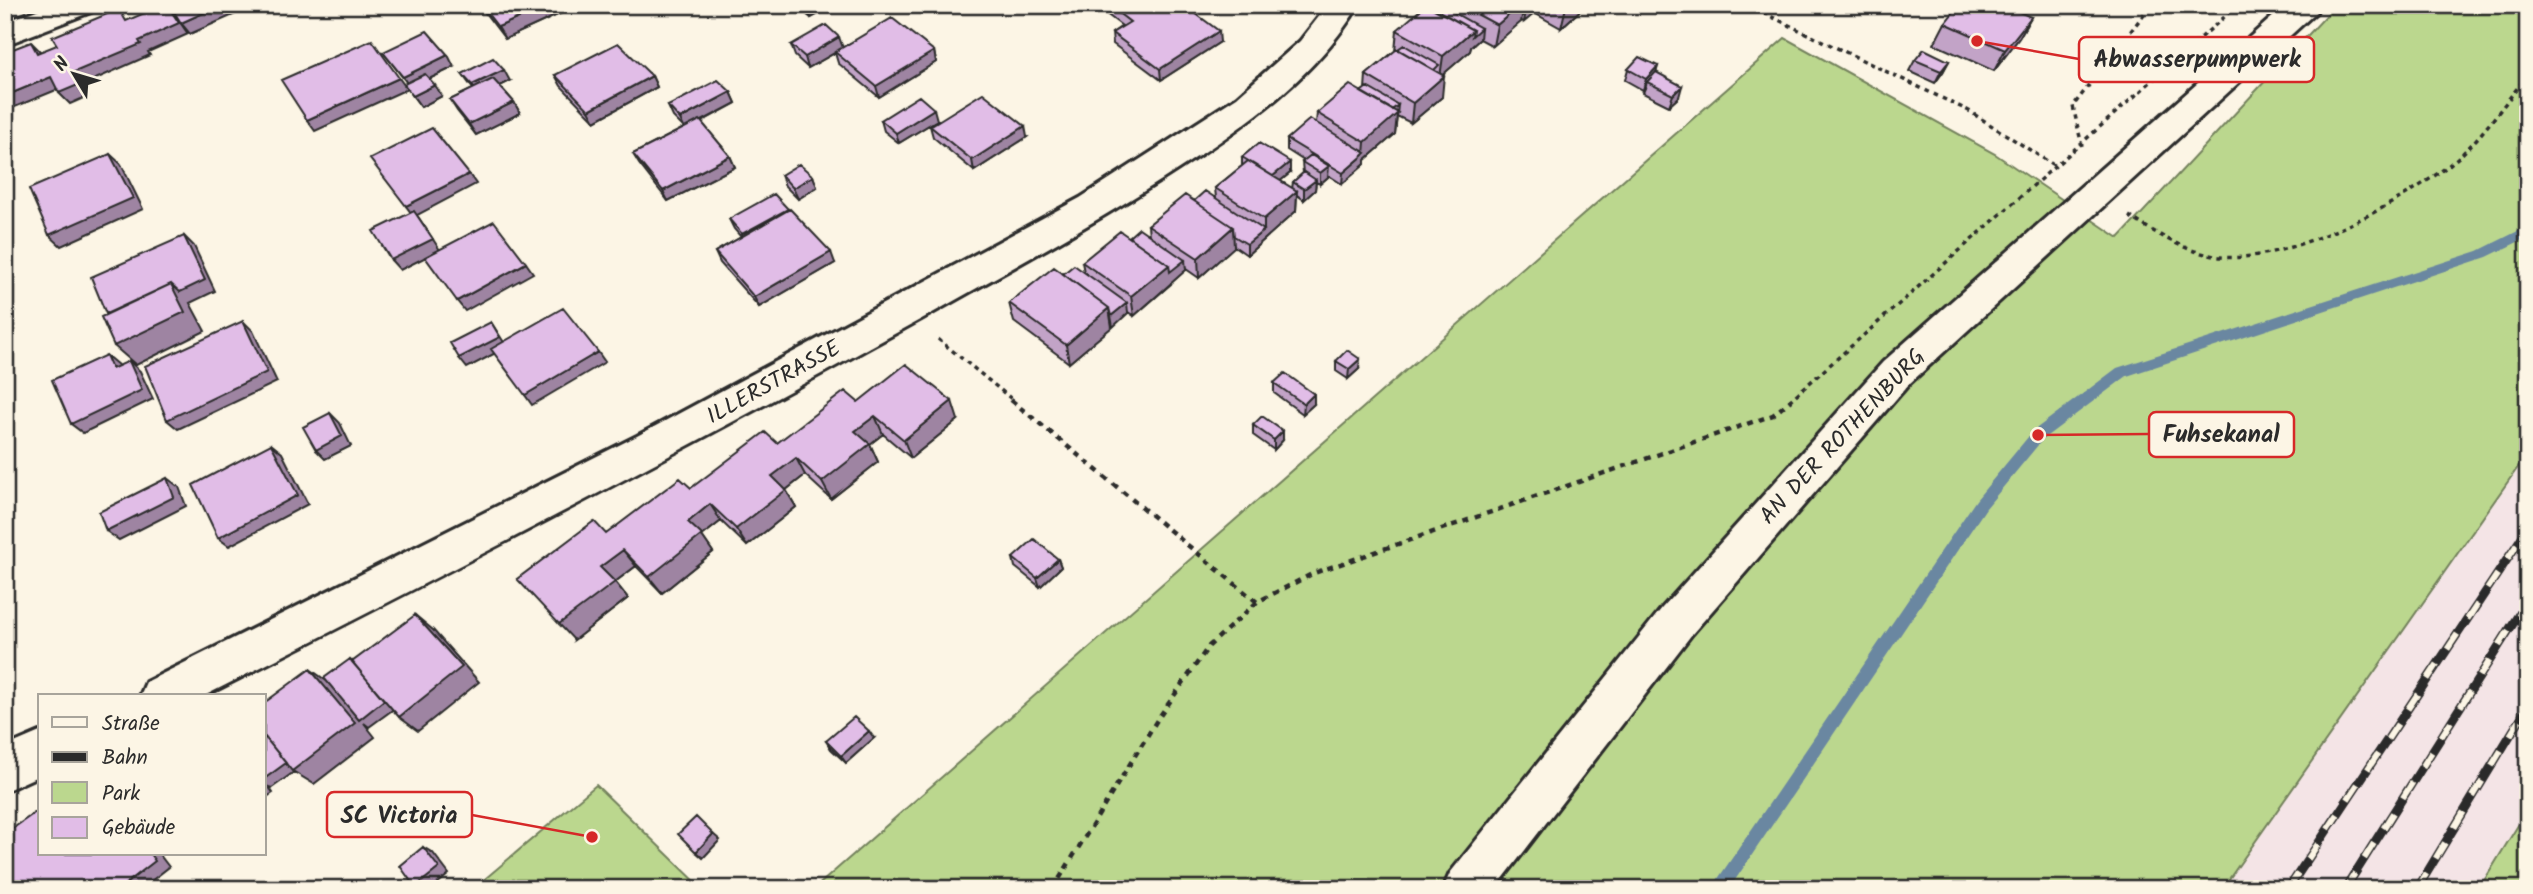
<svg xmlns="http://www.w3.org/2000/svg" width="2533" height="894" viewBox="0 0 2533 894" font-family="Kalam,sans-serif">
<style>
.built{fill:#f4e4e6}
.green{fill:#bbd78e;stroke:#73815c;stroke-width:2}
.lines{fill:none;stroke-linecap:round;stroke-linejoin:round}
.stream{fill:#6a87a1;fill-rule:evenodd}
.minor-casing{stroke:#2b2b2b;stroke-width:6}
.secondary-casing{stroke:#2b2b2b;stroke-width:6}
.path-far1{stroke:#2b2b2b;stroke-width:3.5;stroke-dasharray:4.5 4.5;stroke-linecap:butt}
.path{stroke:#2b2b2b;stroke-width:4.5;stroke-dasharray:6 6;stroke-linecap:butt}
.minor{fill:#fcf5e5;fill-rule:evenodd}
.secondary{fill:#fcf5e5;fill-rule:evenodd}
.rail-casing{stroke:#2b2b2b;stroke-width:9}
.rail{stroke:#fcf5e5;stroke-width:6;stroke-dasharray:18;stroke-linecap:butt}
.wall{fill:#c2a3c7;stroke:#2b2b2b;stroke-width:2}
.shaded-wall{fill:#9e84a2;stroke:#2b2b2b;stroke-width:2}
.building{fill:#e1bde7;stroke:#2b2b2b;stroke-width:2}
.labels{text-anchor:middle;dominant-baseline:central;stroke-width:6;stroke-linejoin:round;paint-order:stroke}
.street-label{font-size:23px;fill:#2b2b2b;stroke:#fcf5e5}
.leader{fill:none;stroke:#d62828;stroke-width:2.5}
.callout-dot{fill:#d62828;stroke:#fcf5e5;stroke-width:2.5}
.callout{fill:#fcf5e5;stroke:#d62828;stroke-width:2.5}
.callout-label{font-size:24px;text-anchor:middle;font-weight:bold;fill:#2b2b2b}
</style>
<rect width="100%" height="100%" fill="#fcf5e5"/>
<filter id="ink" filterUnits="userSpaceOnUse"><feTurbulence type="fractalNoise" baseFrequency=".0143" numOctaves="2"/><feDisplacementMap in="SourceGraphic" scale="14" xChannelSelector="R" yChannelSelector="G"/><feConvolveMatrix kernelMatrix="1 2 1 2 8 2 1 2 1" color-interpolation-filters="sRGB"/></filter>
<g filter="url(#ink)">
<path class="built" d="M2528,453V809L2479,889H2221Z"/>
<path class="green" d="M2336,5H2528V453L2222,889H814L1785,38L1995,154L2119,238Z
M596,785L703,889H473Z
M2528,809V889H2479Z"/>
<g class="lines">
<path class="stream" d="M2528,226V237L2487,257L2127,376L2043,439L1986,508L1729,889H1711L1976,500L2033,431L2117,368L2478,251Z"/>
<defs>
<path id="minor" d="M50,5H95L91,12L5,45V22Z
M1328,5H1359C1315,77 1249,123 1180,168C1098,222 1012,268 927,316C689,448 447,573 204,696H140L146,682L637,436L1080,198L1237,97L1300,41Z
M40,732V775L5,791V747Z"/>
<path id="secondary" d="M2286,5H2320L2316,12L1909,384L1692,634L1495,889H1443L1450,873L1662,608L1883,362Z"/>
</defs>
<use href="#minor" class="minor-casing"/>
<use href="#secondary" class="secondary-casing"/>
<path class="path-far1" d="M1747,5L1969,111L2055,166
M2082,146L2073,106L2151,5
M2129,216C2157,234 2187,253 2221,257C2288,264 2415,198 2463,153C2487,130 2506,101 2528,75
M938,339L1014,401
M1789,401L2238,5"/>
<path class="path" d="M1011,400L1257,602
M1053,889L1157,720L1209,646L1257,602L1314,573L1773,415L1791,400"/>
<use href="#minor" class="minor"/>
<use href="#secondary" class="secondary"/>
<defs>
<path id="rail" d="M2288,889L2528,528
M2345,889L2528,600
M2417,889L2528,706"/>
</defs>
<use href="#rail" class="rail-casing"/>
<use href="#rail" class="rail"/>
</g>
<path class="wall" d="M479,5H574L575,7L505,39Z
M795,5H835L811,18Z
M1104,5H1184L1220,42L1161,80L1113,44L1112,33L1122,26L1105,13Z
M1450,5H1586L1561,28L1534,13L1524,22L1521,21L1493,46L1480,39L1471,47L1470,51L1442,75V97L1411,123L1397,116L1395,134L1365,160V164L1342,184L1328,175V177L1320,184L1316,182L1315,190L1304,200L1297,195L1296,211L1247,255L1234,246L1199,278L1186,269L1171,283V284L1134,316L1128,312L1069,363L1014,322L1009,303L1063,274L1084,272L1082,262L1129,237L1149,235L1148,225L1194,201L1216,198L1215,188L1242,166V157L1290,173L1280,181L1292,189L1293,182L1303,173L1302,162L1304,161L1287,150V139L1316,123L1317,113L1361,92L1365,89L1366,75L1395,51L1397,30L1434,9L1449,10Z
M2031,17L2019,38L1994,71L1934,44L1945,23Z
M791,45L934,51L936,62L879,97L838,63L835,53L808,68L795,56Z
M383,52L454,67L429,79L442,96L421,107L404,84L407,83Z
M1915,60L1949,61L1943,72L1935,83L1909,71Z
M1658,66L1656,72L1679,97L1669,106L1643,93L1645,88L1643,90L1625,80L1628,69Z
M462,74L510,81L500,86L514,102L520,113L476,135L457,111L450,100L473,89Z
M555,75L652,76L657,87L595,121L561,86Z
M731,92L736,103L701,122L730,156L735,167L668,201L639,164L633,154L684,128L673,117L668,106Z
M881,120H937L899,143L884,131Z
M930,126L1027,137L974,171L933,137Z
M781,175L813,176L817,187L798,199L785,186Z
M788,209L835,263L759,307L720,263L715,252L741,237L734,229L729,219Z
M1336,361L1359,369L1348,379L1336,371Z
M1274,383L1314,404L1303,414L1274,393Z
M858,402L958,420L911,458L883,434L870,444L878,462L831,499L805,475L786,490L796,507L747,546L721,521L702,536L713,552L662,593L636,566L615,582L628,598L574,640L606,534L777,443Z
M1253,425L1283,440L1274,450L1253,435Z
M1013,558L1058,559L1061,567L1040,587L1015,567Z
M874,738L846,763L831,749L826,741Z"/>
<path class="shaded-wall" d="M168,5L188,34L148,52L150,55L82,85L88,96L70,104L59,93L72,73L139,41Z
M221,5H256L190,34L181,23Z
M548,5H574L575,7L505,39L498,27Z
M811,5H835L811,18L807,7Z
M1520,5H1524L1521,22L1493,46L1497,25Z
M1533,5H1536L1534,14L1524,22L1526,11Z
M1567,5H1586L1561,28L1566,7Z
M2031,17L2019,38L1994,71L2005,50Z
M1481,28L1480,39L1471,47L1470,51L1440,77L1443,56L1473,30Z
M1219,31L1220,42L1161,80L1160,69Z
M839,37L843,48L808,68L805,57Z
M31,42L42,53H37Z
M934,51L936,62L879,97L876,86Z
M448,55L454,67L410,88L403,77Z
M1949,61L1943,72L1935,83L1941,71Z
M1658,66L1655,77L1647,82L1645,88L1643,90L1646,79Z
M504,70L510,81L479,96L472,85Z
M652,76L657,87L595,121L589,110Z
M1444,76L1442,97L1411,123L1413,103Z
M51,77L61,88L5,111V96Z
M399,78L407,89L315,131L307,120Z
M435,85L442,96L421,107L413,96Z
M1682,86L1679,97L1669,106L1673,95Z
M731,92L736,103L685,130L680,119Z
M514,102L520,113L476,135L469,124Z
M1398,105L1395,134L1365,160V164L1342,184L1343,173L1364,155L1365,142L1385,116Z
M934,109L937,120L899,143L896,133Z
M1025,126L1027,137L974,171L972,160Z
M110,154L121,164L143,209L61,246L49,235Z
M730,156L735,167L668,201L663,191Z
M1290,162V173L1273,187V176Z
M1329,166L1328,177L1320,184V173Z
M469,174L476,184L417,215L440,250L400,270L391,260L414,217L406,206Z
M813,176L817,187L798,199L793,188Z
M1316,180L1315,190L1304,200V189Z
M1297,191L1296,211L1247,255V244L1264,230V219Z
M788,209L792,219L747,245L742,234Z
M1233,227L1234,247L1199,278L1198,258Z
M184,236L194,246L215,291L190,303L205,331L136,365L114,346L171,284Z
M831,252L835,263L759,307L754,297Z
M1185,260L1186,270L1134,316L1131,296L1169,265Z
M526,263L533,273L465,311L457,301Z
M1127,303L1128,313L1113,327L1111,316Z
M1109,308L1112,327L1069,363L1066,345Z
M243,321L253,331L277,382L178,429L167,420Z
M491,322L507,347L467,368L459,358Z
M598,352L605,362L532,405L525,395Z
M106,355L118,365L124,379L112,369Z
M1360,359L1359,369L1348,379L1349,369Z
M129,361L140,371L153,399L83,433L71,424Z
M1314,394V404L1303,414L1304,404Z
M952,401L958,420L911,458L904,440Z
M330,413L340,423L351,446L325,459L316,450Z
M875,416L883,434L870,444L878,462L831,499L822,482L855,431Z
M1283,431V440L1274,450V440Z
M271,444L282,453L308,504L229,546L218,538Z
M796,458L805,475L786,490L796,507L747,546L736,529L772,476Z
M167,478L179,487L186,506L119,540L106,531Z
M710,504L721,521L702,536L713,552L662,593L649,577L688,522Z
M623,550L636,566L615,582L628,598L574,640L559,624L600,567Z
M1058,559L1061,567L1040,587L1037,578Z
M415,615L433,630L479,682L418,731L399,717Z
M5,621L12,647L5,650Z
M350,659L360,667L395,708L369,727L364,723L375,737L314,784L294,772L272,788L269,787L273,793L264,799V779L310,669L331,684Z
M869,731L874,738L846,763L841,756Z
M713,834L720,840L703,858L696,852Z
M423,847L433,853L449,874L431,889H418L415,887Z
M150,854H159L169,867L141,889H119Z
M95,884L107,889H89Z"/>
<path class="building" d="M163,5H167L179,23L139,41L141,44L72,73L78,85L59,93L51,77L5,96V52L31,42L37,53L57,45L52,37L119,9L126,21Z
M170,5H221L181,23Z
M481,5H548L498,27Z
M1108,5H1184L1219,31L1160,69L1112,33L1130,22Z
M1426,5H1428L1473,30L1443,56L1397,30Z
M1438,5H1440L1481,28L1472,36L1473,30L1434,9Z
M1460,5H1520L1497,25Z
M1524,5H1533L1526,11L1523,10Z
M1959,5H2003L2031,17L2005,50L1945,23Z
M892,18L934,51L876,86L835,52Z
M826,25L839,37L805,57L791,45Z
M427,31L448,55L403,77L383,52Z
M372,40L399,78L307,120L281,80Z
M618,43L652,76L589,110L555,75Z
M1404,45L1439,65L1434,70L1398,49Z
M1397,49L1444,76L1413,103L1366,75Z
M1924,49L1949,61L1941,71L1915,60Z
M1639,57L1658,66L1646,79L1628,69Z
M493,58L504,70L472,85L462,74Z
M1656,72L1682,86L1673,95L1647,82Z
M425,74L435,85L413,96L404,84Z
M493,79L514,102L469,124L450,100Z
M718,80L731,92L680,119L668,106Z
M1350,85L1398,113L1365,142L1317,113Z
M1367,87L1398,105L1392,110L1361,92Z
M983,93L1025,126L972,160L930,126Z
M919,96L934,109L896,133L881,120Z
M1310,119L1366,153L1343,173L1287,139Z
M700,120L730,156L663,191L633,154Z
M432,128L469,174L406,206L370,159Z
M1259,143L1290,162L1273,176L1242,157Z
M110,154L133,198L49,235L29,189Z
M1311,155L1329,166L1320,173L1302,162Z
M1248,161L1297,191L1264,219L1215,188Z
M799,164L813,176L793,188L781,175Z
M1304,172L1316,180L1304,189L1293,182Z
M1205,191L1264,230L1247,244L1234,236L1233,227L1194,201Z
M774,194L788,209L742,234L729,219Z
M1185,195L1233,227L1198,258L1148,225Z
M790,209L831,252L754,297L715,252Z
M414,211L433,239L391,260L373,231Z
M494,221L526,263L457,301L425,257Z
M1139,228L1185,260L1170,272L1169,265L1129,237Z
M1120,231L1169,265L1131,296L1082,262Z
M184,236L205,280L180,292L171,284L106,314L91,277Z
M1074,265L1127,303L1111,316L1109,308L1063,274Z
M1054,267L1109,308L1066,345L1009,303Z
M171,284L185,312L114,346L101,317Z
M563,308L598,352L525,395L491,349Z
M243,321L267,372L167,420L145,366Z
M491,322L500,337L459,358L450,343Z
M1347,350L1360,359L1349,369L1336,361Z
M106,355L112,369L129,361L142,390L71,424L52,380Z
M906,364L952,401L904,440L875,416L855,431L870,444L822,482L796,458L772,476L786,490L736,529L710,504L688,522L702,535L649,577L623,550L600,567L615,582L559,624L517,579L594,521L606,534L680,478L691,488L765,432L777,443L845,391L858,402Z
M1285,373L1314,394L1304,404L1274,383Z
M330,413L342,436L316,450L303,427Z
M1262,416L1283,431L1274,440L1253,425Z
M271,444L298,495L218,538L193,485Z
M167,478L174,497L106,531L99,512Z
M1034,539L1058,559L1037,578L1013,558Z
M415,615L462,667L399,717L352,662Z
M350,659L384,700L359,720L324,678Z
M310,669L355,723L292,771L264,736V703Z
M854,717L869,731L841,756L826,741Z
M264,736L286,763L264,779Z
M40,809V854H150L155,861L119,889H99L95,884L89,889H5V834Z
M696,817L713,834L696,852L678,834Z
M423,847L439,868L415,887L400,866Z"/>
</g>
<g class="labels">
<g class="street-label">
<text transform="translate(774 383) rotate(-29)">ILLERSTRASSE</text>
<text transform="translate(1843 437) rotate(-47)">AN DER ROTHENBURG</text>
</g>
</g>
<path class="leader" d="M1977 41L2079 59M2038 435L2149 434M592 837L472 815"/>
<g class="callout-dot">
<circle cx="1977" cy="41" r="7"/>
<circle cx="2038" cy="435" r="7"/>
<circle cx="592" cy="837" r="7"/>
</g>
<g class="callout">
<rect x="2079" y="37" width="235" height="45" rx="7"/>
<rect x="2149" y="412" width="145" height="45" rx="7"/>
<rect x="327" y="792" width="145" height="45" rx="7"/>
</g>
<g class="callout-label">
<text x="2197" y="67">Abwasserpumpwerk</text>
<text x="2221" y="442">Fuhsekanal</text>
<text x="399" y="823">SC Victoria</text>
</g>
<rect width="2533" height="894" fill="none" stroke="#fcf5e5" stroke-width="28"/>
<rect x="14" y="14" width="2505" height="866" fill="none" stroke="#2b2b2b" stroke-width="2.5" filter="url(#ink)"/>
<rect x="38" y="694" width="228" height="161" fill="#fcf5e5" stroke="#a8a49b" stroke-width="2"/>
<rect x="52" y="717" width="35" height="10" fill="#fcf5e5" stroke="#a8a49b" stroke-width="2"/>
<text x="102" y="730" font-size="21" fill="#2b2b2b">Straße</text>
<rect x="52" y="752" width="35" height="10" fill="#2b2b2b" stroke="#a8a49b" stroke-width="2"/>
<text x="102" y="764" font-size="21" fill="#2b2b2b">Bahn</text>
<rect x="52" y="782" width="35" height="21" fill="#bbd78e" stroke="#a8a49b" stroke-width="2"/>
<text x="102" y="800" font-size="21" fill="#2b2b2b">Park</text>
<rect x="52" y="817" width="35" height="21" fill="#e1bde7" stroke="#a8a49b" stroke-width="2"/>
<text x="102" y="834" font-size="21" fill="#2b2b2b">Gebäude</text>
<g transform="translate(74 74) rotate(308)" stroke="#fcf5e5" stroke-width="5" paint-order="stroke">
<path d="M0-5L12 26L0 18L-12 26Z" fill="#2b2b2b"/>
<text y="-10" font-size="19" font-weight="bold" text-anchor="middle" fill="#2b2b2b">N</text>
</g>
</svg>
